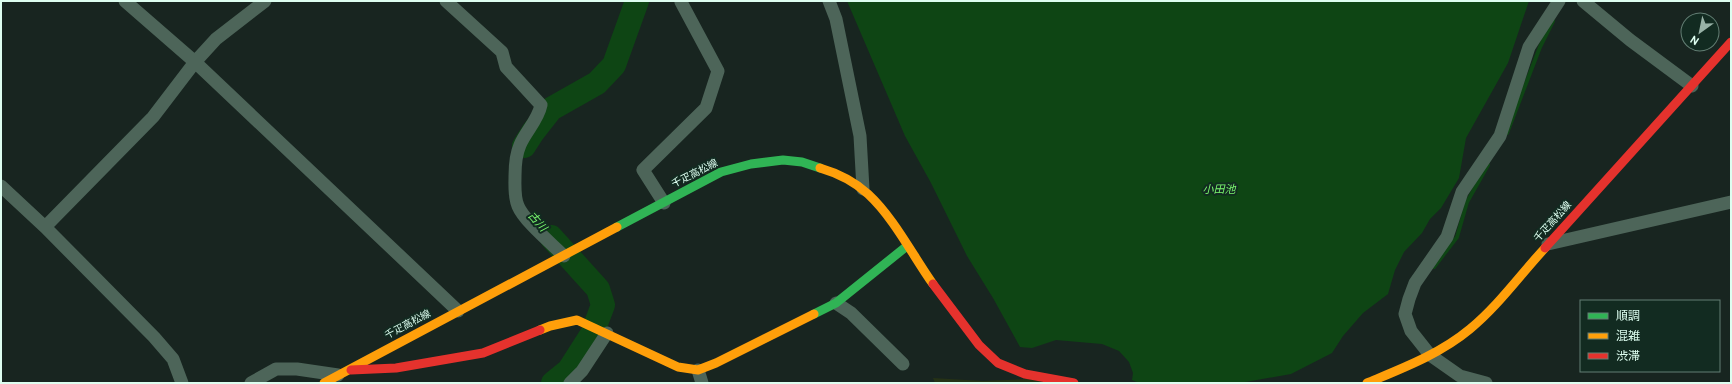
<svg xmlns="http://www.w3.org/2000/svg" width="1732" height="384" viewBox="0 0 1732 384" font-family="Overpass,'Noto Sans JP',sans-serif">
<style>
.green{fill:#253216}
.water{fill:#0e4514}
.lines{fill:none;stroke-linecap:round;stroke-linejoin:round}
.stream{stroke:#0e4514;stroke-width:4}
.river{stroke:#0e4514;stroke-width:24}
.street{stroke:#4d6559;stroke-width:13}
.fast{stroke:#30b455;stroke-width:9}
.slow{stroke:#ff9f0a;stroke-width:9}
.jam{stroke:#e5322d;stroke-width:9}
.labels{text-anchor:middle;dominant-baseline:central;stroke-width:4;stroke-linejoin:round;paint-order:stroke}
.street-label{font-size:10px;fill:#ddfef0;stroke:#122b21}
.water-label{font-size:11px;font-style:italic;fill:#7bf96f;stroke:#122b21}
</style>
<rect width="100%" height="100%" fill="#182520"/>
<path class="green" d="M933,378L983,381L1028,379L1048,383H935Z"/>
<path class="water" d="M847,1H1529L1508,63L1466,138L1459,178L1441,208L1430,219L1422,233L1404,252L1395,270L1388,294L1363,313L1343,336L1332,353L1291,374L1240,383H1139L1132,380L1133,373L1129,362L1119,351L1102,344L1056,340L1032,348L1020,347L993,298L967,256L931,183L905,136Z"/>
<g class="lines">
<path class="stream" d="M1507,133L1540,47L1553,21
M1434,267L1457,237L1467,202L1488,165"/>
<path class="river" d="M524,146L533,132L551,109L597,83L614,65L637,1
M551,237L598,289L603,305L592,334L569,370L553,383"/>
<path class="street" d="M125,1L195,62L458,311
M446,1L502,52L506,67L541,105C538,120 526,131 520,145C516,154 515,166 515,176C515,186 514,197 518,206C524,221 552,244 564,256
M829,1L836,19L860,136L863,189
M1583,1L1630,40L1692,86
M1,186L45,227L154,337L173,359L182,383
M664,203L643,170L706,108L718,71L681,2L682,1
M45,227L153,117L195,62L216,39L265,1
M1548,244L1731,202
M836,303L851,313L903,364
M698,370L702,383
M251,383L276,369H297L338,375
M570,383L582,371L607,333
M1486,383L1460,376L1430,355L1411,331L1405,314L1409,299L1415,283L1447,237L1462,192L1500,136L1529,47L1559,1"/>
<path class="fast" d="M617,227L721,172L751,164L783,160L802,162L820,168
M814,314L836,303L907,246"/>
<path class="slow" d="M820,168C837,173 855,182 868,194C894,218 913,256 933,284
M540,330L550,326L577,320L678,367L698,370L716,363L814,314
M324,383L617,227
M1367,383C1403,368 1440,354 1470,329C1498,306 1520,275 1545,248"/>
<path class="jam" d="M1545,248L1731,42
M933,284L979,345L998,363L1025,374L1074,383
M351,370L396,368L483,353L540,330"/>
</g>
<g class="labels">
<g class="street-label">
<text transform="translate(695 174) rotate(-27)">千疋高松線</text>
<text transform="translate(1553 222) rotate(-48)">千疋高松線</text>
<text transform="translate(408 325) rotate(-28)">千疋高松線</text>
</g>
<g class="water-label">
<text x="1219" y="190">小田池</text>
<text transform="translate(537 222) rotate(48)">古川</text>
</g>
</g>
<rect width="1732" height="384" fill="none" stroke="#ddfef0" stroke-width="4"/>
<rect x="1580" y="300" width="140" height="72" fill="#122b21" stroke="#637f74"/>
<rect x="1588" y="313" width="20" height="6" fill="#30b455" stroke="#637f74"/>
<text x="1616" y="320" font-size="12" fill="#ddfef0">順調</text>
<rect x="1588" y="333" width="20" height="6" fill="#ff9f0a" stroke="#637f74"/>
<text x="1616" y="340" font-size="12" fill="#ddfef0">混雑</text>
<rect x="1588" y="353" width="20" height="6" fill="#e5322d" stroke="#637f74"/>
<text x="1616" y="360" font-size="12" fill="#ddfef0">渋滞</text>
<g transform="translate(1700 32) rotate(213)"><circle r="19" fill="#122b21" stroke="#637f74"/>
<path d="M0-3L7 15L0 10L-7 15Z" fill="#98b2a7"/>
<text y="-6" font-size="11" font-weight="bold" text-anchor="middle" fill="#ddfef0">N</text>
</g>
</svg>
